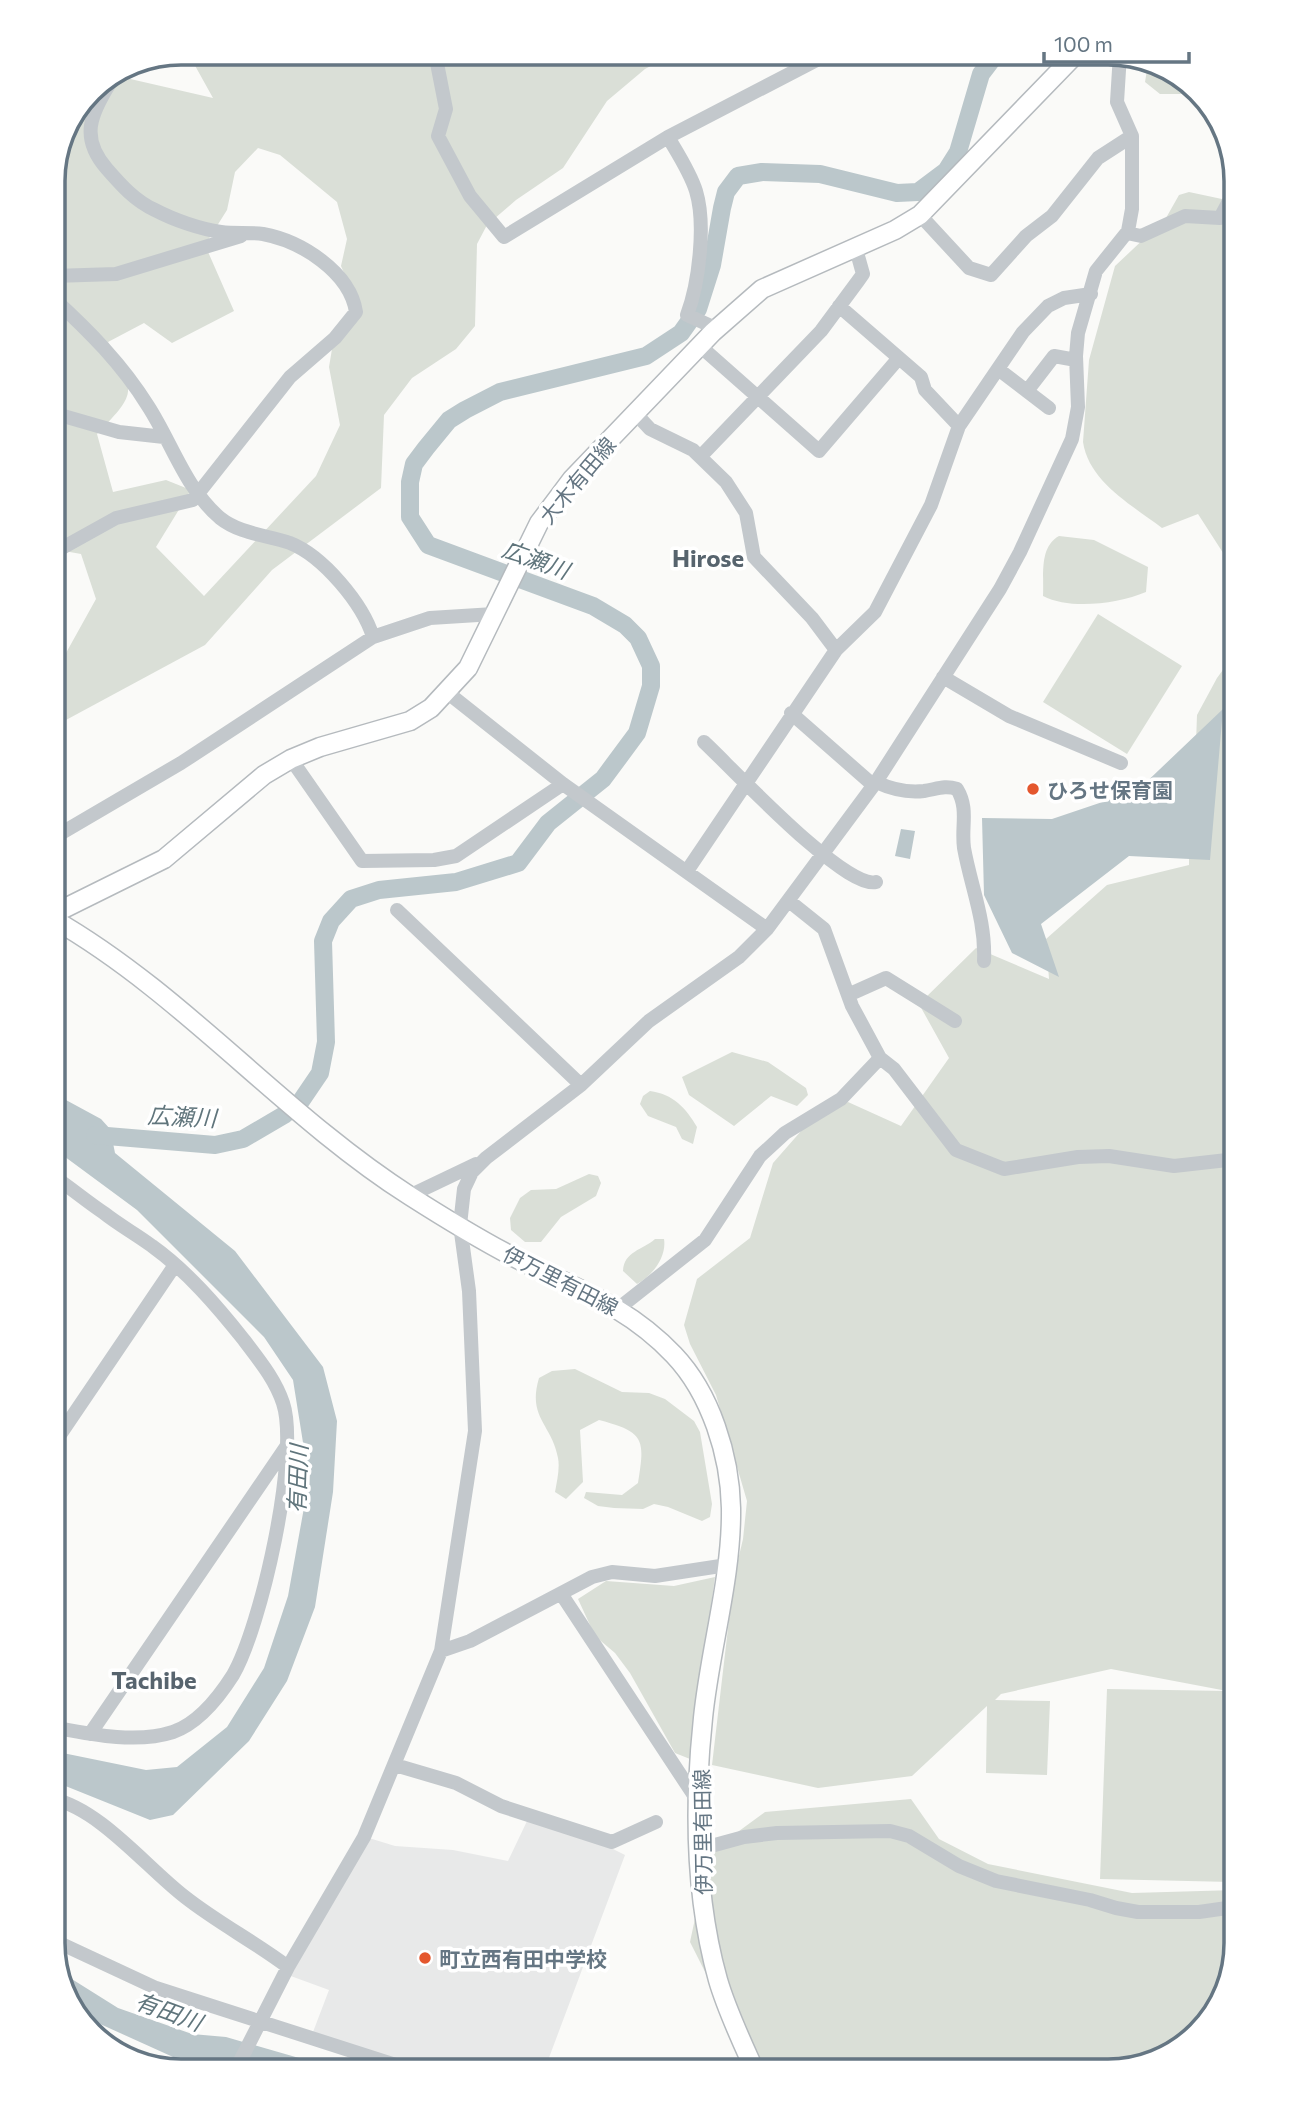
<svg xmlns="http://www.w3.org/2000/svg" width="1289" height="2124" viewBox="0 0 1289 2124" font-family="Commissioner,'Noto Sans JP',sans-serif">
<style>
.built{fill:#e8e9e9}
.green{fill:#dadfd7;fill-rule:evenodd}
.water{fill:#bbc7cb}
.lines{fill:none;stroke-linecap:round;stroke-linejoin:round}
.river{stroke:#bbc7cb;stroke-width:18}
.major-casing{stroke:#b5babe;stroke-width:21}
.minor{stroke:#c3c8cc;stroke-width:14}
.major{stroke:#fff;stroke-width:18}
.poi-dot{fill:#e4572e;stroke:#fff;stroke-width:2.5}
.labels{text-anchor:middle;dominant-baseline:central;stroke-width:7;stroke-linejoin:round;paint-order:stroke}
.street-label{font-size:21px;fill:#657683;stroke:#fff}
.poi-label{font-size:21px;font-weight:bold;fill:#657683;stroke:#fff;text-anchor:start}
.water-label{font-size:23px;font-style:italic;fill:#60757c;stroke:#fff}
.quarter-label{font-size:24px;font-weight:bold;fill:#57646e;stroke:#fff}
.rim{fill:none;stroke:#657683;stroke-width:3.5}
</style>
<rect width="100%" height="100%" fill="#fafaf8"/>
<path class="built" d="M528,1819L601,1843L625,1855L544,2071H423L313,2032L329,1990L288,1975L369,1838L395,1846L453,1850L508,1861Z"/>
<path class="green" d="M188,53H675L645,69L607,101L563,168L516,200L487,225L477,244L475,326L456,349L412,378L384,415L381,488L272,570L205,645L53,727V660L66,653L96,599L81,554L53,549V173L90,90L113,75L213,98ZM258,148L280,155L337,202L347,239L341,266L362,314L332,349L329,367L340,425L316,476L204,596L156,547L191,490L166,480L113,492L97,434C138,391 135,394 108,342L144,323L172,343L234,311L205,245L227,210L235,172Z
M1148,64L1180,74L1193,90L1188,94H1160L1145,82Z
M1189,192L1236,202V573L1198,514L1162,528C1132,505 1089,482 1083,442L1089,360L1115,266L1166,218L1179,195Z
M1059,536L1094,540L1148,567L1146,592C1117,604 1070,610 1043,596C1044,575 1039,547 1059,536Z
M1098,614L1182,666L1127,754L1043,702Z
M1236,652V1726L1232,1882L1100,1879L1107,1689L1227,1691L1111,1669L1001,1694L995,1700L1050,1701L1047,1775L986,1773L987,1706L912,1776L818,1788L712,1765L734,1577L743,1539L747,1501L716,1395L690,1344L684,1325L697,1279L750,1238L773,1163L816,1114L848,1102L901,1126L949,1058L919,1004L976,948L1049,979L1046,939L1107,885L1189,865V808L1195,771L1197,715L1217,678Z
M732,1052L768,1062L806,1088L808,1095L797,1106L771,1096L734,1126L689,1095L682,1077Z
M650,1091C673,1094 686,1108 697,1127L693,1144L682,1139L676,1127L648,1116L640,1104L643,1096Z
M589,1174L598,1176L601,1183L596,1196L561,1217L541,1242H525L511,1230L510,1218L520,1198L531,1190L556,1189Z
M655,1239H664C667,1257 652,1276 637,1284L623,1271C624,1251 643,1250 655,1239Z
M575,1369L622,1392L649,1393L665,1399L694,1421L700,1432L712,1504L710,1517L702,1521L668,1507L654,1504L643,1509L614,1508L598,1506L584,1498L586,1492L622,1495L638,1483C645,1439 645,1432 599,1420L580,1430L583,1482L566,1499L555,1492C557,1481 560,1468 558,1458C552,1424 527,1418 539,1378L552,1371Z
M715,1577L690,1759L675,1753L630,1673L615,1653L595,1636L578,1599L606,1581L674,1586Z
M911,1799L939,1839L988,1864L1132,1893L1236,1890V1944L1215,2014L1165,2058L1108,2071H755L690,1942L709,1853L765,1812Z"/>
<path class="water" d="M1223,709L1210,860L1129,856L1041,924L1059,977L1012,953L984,895L982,818L1052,819L1138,790Z
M901,829L915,831L910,859L895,856Z
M53,1093L101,1119L120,1140L113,1143L115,1153L235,1251L323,1367L337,1421L333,1492L315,1607L287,1681L249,1741L173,1815L150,1820L63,1785L53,1784V1751L146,1770L177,1767L227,1727L264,1668L288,1596L309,1480L293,1380L264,1337L137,1210L53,1148Z
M59,1971L118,2008L192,2034L226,2037L344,2071H204L78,2014L66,2000Z"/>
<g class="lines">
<path class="river" d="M95,1135L215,1145L243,1139L284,1115L301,1101L320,1073L326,1042L323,941L331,921L351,899L379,890L456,882L518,863L548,823L603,779L637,733L651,686V666L638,638L625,625L593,606L428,545L410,517V482L414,464L426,448L449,420L465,410L500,392L646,356L681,333L698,309L712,265L722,208L726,192L738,176L762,172L820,174L897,193L918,192L946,171L958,152L981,74L997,53"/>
<defs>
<path id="major" d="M53,914L164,859L264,775L291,759L320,747L410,721L431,708L468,668L539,523L572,479L713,332L762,289L895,230L920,215L1077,53
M53,919C184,994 283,1115 410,1196C446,1219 484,1242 521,1261C578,1289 630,1308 674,1355C711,1394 730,1456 731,1508C732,1578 710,1648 703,1718C694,1803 695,1898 718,1980C727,2011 742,2042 755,2071"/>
</defs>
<use href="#major" class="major-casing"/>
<path class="minor" d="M435,53L446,109L438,136L470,196L504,237L668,137L830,53
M668,137C678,154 690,172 696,191C706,224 699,283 687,315L711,326L713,332
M920,215L969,268L991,275L1026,236L1052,216L1098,158L1132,136
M1127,233L1141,236L1185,216L1220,218L1236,188
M53,276L116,274L241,236
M53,298C89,331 122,364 148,406C172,443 185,488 220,518C240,534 267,535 290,543C323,556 363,604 373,637
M839,306L921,377L925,390L959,426
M700,346L819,451L898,359
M998,369L1049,408
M1027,391L1054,356L1076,360
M53,413L119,432L164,437
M636,414L650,429L693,450L726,482L746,513L754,557L812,618L836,650
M701,456L821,331L858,281L863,274L856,249
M53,553L116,518L193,500L290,377L335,338L356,312C350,272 301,241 263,234C249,232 235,234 221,232C200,229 174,220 155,210C135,201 121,185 107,169C80,138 90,115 110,83L108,78
M943,677L1009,716L1121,763
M448,693L563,784L767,929
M791,713L873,785
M704,742C731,767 845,890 876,882
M291,759L362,861L434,860L456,856L563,784
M876,782C891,789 907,793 924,791C937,789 945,785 957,789C969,809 961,826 964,848C971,887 986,921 984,961
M53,838L181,763L373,637L430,618L494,614
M687,871L836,650L875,612L931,505L959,426L1023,332L1048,306L1064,298L1091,294
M789,901L824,929L852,1006L880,1058L894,1069L956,1150L1004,1169L1078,1157L1109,1156L1174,1166L1236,1159
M397,910L581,1085
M848,995L886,978L955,1021
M409,1196L476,1164
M619,1308L705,1240L760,1156L785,1133L841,1099L880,1058
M53,1445L175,1265
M562,1595L699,1803
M441,1651L470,1641L592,1577L612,1572L655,1576L727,1565
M53,1727C90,1734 136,1744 173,1732C199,1723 219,1697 233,1675C261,1627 300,1454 283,1403C275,1379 259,1360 244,1340C217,1306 187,1271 152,1246C136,1234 119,1225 104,1213C86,1201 71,1188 53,1176
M90,1734L286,1447
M395,1765L456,1783L501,1806L612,1842L656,1822
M53,1799C100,1809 147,1868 185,1897C218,1923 255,1942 288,1967
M700,1849L744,1837L777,1833L890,1831L909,1836L959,1866L996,1881L1090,1900L1116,1908L1138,1912H1199L1227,1908L1236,1903
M53,1940L156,1988L414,2071
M235,2071L288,1967L364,1837L441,1651L475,1431L469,1291L460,1225L464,1189L472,1172L486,1158L581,1085L649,1021L739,957L767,929L876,782L1000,589L1020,552L1072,439L1078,407L1076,356L1078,333L1096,271L1128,231L1132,209V136L1117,102L1120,54"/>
<use href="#major" class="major"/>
</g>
<g class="poi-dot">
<circle cx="1033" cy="789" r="7"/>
<circle cx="425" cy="1958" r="7"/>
</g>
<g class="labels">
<g class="street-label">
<text transform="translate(577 480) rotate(-50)">大木有田線</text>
<text transform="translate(561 1280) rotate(27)">伊万里有田線</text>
<text transform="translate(702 1832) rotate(-91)">伊万里有田線</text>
</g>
<g class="poi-label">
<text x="1047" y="789">ひろせ保育園</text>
<text x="439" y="1958">町立西有田中学校</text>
</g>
<g class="water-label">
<text transform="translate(536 559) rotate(20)">広瀬川</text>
<text transform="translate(182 1116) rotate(3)">広瀬川</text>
<text transform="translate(297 1479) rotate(-88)">有田川</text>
<text transform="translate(169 2011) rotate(20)">有田川</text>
</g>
<g class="quarter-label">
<text x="708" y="557">Hirose</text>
<text x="154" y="1679">Tachibe</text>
</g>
</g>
<path d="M0 0H1289V2124H0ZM181 65H1108A116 116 0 0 1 1224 181V1943A116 116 0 0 1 1108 2059H181A116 116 0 0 1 65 1943V181A116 116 0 0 1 181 65Z" fill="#fff" fill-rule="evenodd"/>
<path class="rim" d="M181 65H1108A116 116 0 0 1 1224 181V1943A116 116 0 0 1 1108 2059H181A116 116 0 0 1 65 1943V181A116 116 0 0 1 181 65Z"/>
<path d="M1044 52v10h145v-10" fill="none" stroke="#657683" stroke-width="3.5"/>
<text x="1054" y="52" font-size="21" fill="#657683" stroke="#ffffff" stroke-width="5" paint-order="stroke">100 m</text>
</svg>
